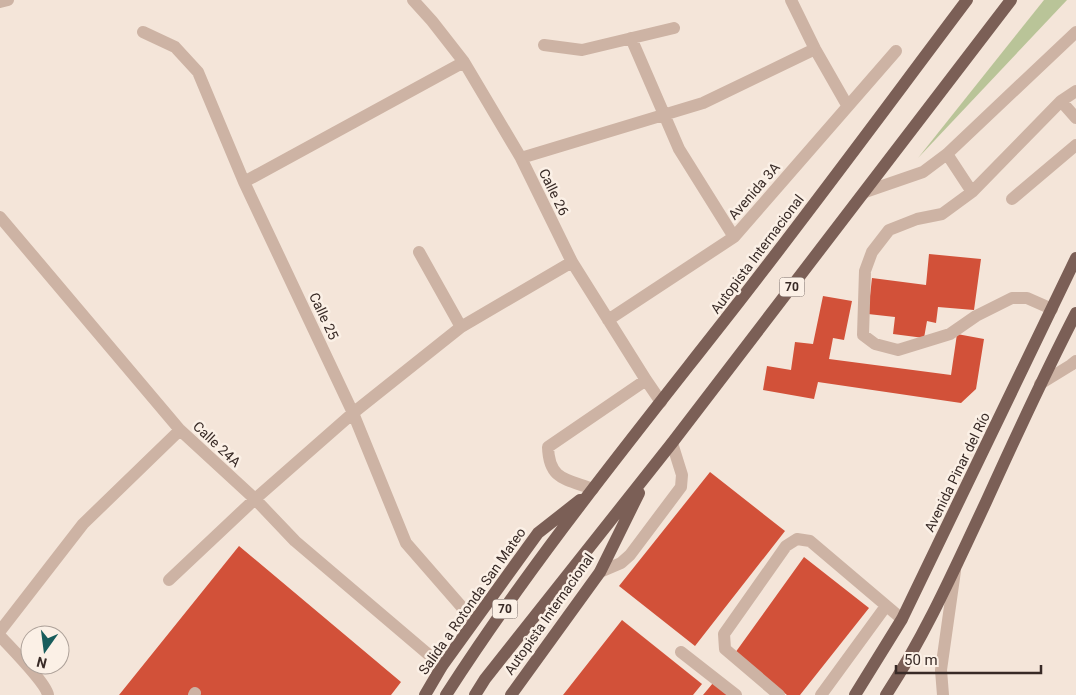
<svg xmlns="http://www.w3.org/2000/svg" width="1076" height="695" viewBox="0 0 1076 695" font-family="Roboto,sans-serif">
<style>
.green{fill:#b9c498}
.building{fill:#d25139}
.lines{fill:none;stroke-linecap:round;stroke-linejoin:round}
.minor{stroke:#cdb3a4;stroke-width:12}
.major{stroke:#7b5f56;stroke-width:12}
.labels{text-anchor:middle;dominant-baseline:central;stroke-width:5;stroke-linejoin:round;paint-order:stroke}
.shield{fill:#fbf0e6;stroke:#726560;stroke-width:1}
.shield-label{font-size:12px;font-weight:bold;fill:#382a26}
.street-label{font-size:14px;fill:#382a26;stroke:#fbf0e6}
</style>
<rect width="100%" height="100%" fill="#f4e5d9"/>
<path class="green" d="M1044,0H1067L918,158Z"/>
<path class="building" d="M929,254L981,259L974,310L938,307L936,323L927,321L924,338L893,334L895,317L868,314L872,278L926,285Z
M823,296L852,301L844,340L833,338L829,359L951,375L957,334L984,339L976,389L961,403L818,382L814,399L763,390L767,366L791,370L795,342L813,344Z
M710,472L785,531L695,646L619,586Z
M239,546L401,682L391,695H119Z
M804,557L869,608L800,695H787L735,653Z
M622,620L702,684L693,695H563Z
M713,683L727,695H703Z"/>
<g class="lines">
<path class="minor" d="M413,0L432,21L464,62L521,158L572,262L646,380L661,402
M791,0L815,49L847,105
M0,2L8,0
M143,32L175,47L198,72L244,182L353,413L406,543L474,621
M631,38L679,149L734,237
M544,45L582,50L674,28
M1061,101L1076,118
M947,154L972,192
M521,158L703,103L815,49
M244,182L464,62
M865,192L923,172L947,154L1076,32
M1012,199L1076,145
M0,217L180,430L255,499L295,541L442,666
M419,252L461,327
M1052,309L1027,298H1012L976,316L950,334L898,350L875,344L863,335L865,271L872,252L889,230L917,219L942,214L972,192L1061,101L1076,91
M608,320L734,237L896,51
M1040,384L1071,365L1076,361
M593,489C566,479 549,480 548,447L646,380
M600,572L621,563L630,555L681,487L682,475L672,443
M169,580L255,499L353,413L461,327L572,262
M0,631L83,524L180,430
M0,636C10,647 46,683 48,695
M681,652L736,695
M194,695L195,693
M779,695L725,649L724,634L786,546L797,539L810,541L902,619
M821,695L886,606
M943,695L941,670L955,571"/>
<path class="major" d="M425,695L442,666L538,533L580,500
M446,695C534,558 638,431 738,303C816,203 891,101 967,0
M475,695L485,679L672,443L1011,0
M511,695L600,572L639,493
M855,695L902,619L1076,258
M886,695C926,634 955,568 986,502C1015,438 1044,375 1076,313"/>
</g>
<g class="labels">
<g class="shield">
<rect x="779.5" y="277.5" width="25" height="19" rx="4"/>
<rect x="492.5" y="599.5" width="25" height="19" rx="4"/>
</g>
<g class="shield-label">
<text x="792" y="287">70</text>
<text x="505" y="609">70</text>
</g>
<g class="street-label">
<text transform="translate(754 191) rotate(-49)">Avenida 3A</text>
<text transform="translate(554 192) rotate(64)">Calle 26</text>
<text transform="translate(757 254) rotate(-53)">Autopista Internacional</text>
<text transform="translate(324 316) rotate(65)">Calle 25</text>
<text transform="translate(217 444) rotate(43)">Calle 24A</text>
<text transform="translate(957 472) rotate(-64)">Avenida Pinar del Río</text>
<text transform="translate(472 601) rotate(-55)">Salida a Rotonda San Mateo</text>
<text transform="translate(549 614) rotate(-55)">Autopista Internacional</text>
</g>
</g>
<g transform="translate(45 650) rotate(194)"><circle r="24" fill="#fbf0e6" stroke="#ada199"/>
<path d="M0-4L9 19L0 12L-9 19Z" fill="#185d5c"/>
<text y="-8" font-size="14" font-weight="bold" text-anchor="middle" fill="#382a26">N</text>
</g>
<path d="M896 665v8h145v-8" fill="none" stroke="#382a26" stroke-width="2.5"/>
<text x="904" y="665" font-size="15" fill="#382a26" stroke="#fbf0e6" stroke-width="4" paint-order="stroke">50 m</text>
</svg>
